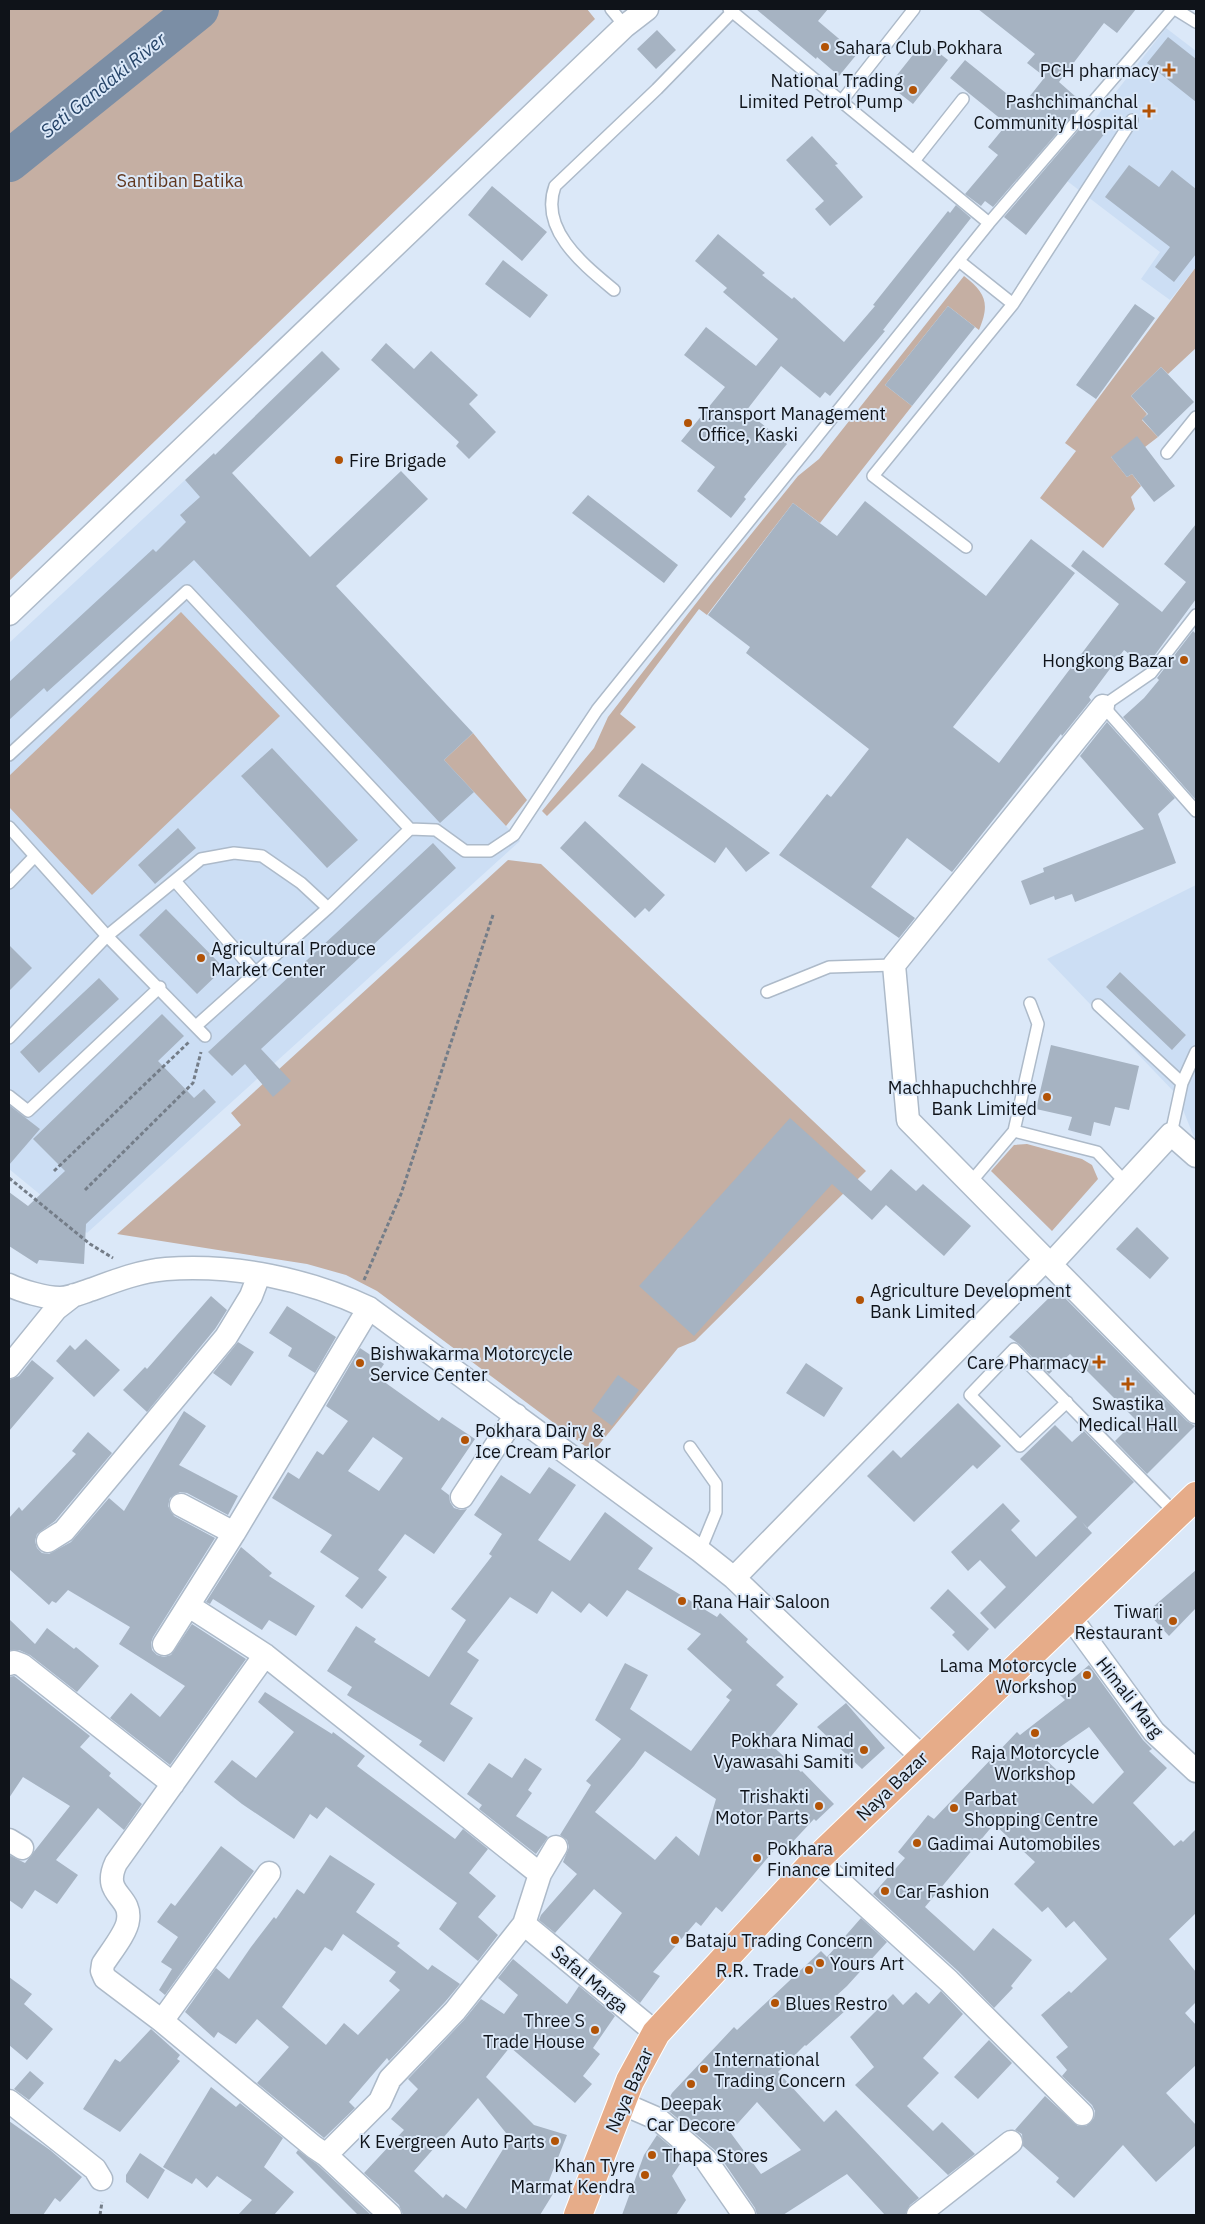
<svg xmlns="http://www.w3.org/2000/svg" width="1205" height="2224" viewBox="0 0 1205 2224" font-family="'IBM Plex Sans',sans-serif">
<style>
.built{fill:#ccdef4;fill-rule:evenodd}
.green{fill:#c5afa3}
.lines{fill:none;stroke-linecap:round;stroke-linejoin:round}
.river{stroke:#7b8ea5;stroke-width:42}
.building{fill:#a6b3c2;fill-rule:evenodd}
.service-casing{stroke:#adbac9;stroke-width:14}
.minor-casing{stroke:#adbac9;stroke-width:25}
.primary-casing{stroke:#fff;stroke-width:30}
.path{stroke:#747d88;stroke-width:3;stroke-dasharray:4 2.5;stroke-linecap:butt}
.service{stroke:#fff;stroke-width:11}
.minor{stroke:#fff;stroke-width:22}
.primary{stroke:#e6ac89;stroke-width:28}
.poi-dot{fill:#b25306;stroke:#dbe8f8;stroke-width:2}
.labels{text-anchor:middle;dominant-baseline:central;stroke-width:4;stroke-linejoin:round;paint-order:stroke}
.poi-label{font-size:18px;fill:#0f1319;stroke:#dbe8f8;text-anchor:start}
.park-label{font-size:18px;fill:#61371e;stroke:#dbe8f8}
.street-label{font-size:18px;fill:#0f1319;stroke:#dbe8f8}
.water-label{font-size:19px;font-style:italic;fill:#254367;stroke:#dbe8f8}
</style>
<rect width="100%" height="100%" fill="#dbe8f8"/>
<path class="built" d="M1166,28L1196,51V267L1170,300L1141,279L1160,252L1054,171Z
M185,480L520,841L87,1233L9,1169V643Z
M1196,885V1142L1177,1095L1047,959ZM1120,972L1186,1035L1173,1049L1106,987Z"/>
<path class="green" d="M9,9H587L595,19L9,581Z
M1196,267V348L1168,374L1161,367L1131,396L1147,414L1142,420L1158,437L1145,447L1111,457L1127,477L1132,474L1141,486L1131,497L1135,509L1103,548L1040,498L1076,451L1065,443Z
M964,276C986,293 990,304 979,330L948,306L885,385L912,406L820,523L793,503L707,615L699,609L620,714L636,727L547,816L542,811L594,748L608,717L711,584L798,476L819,459Z
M181,612L280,716L92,895L9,807V776Z
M473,733L527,800L506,826L444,760Z
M508,860L541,864L866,1171L695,1341L678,1348L593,1452L377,1291L346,1275L307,1264L117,1234L241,1125L231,1113Z
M1027,1144L1082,1159L1092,1165L1098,1179L1052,1231L991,1171L1014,1145Z"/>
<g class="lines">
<path class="river" d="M9,161L198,9"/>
</g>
<path class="building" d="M756,9H828L818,21L857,54L839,76L817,57L816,59Z
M978,9H1136L1117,33L1104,23L1059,82L1076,97L1069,106L1076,111L993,207L985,201L981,206L965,194L998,155L988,147L1007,124L950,78L965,60L1022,106L1045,77L1027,63L1035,54Z
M657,30L676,50L656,69L637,49Z
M1168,37L1196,59V102L1147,63Z
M924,41L948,60L913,104L889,85Z
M1087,120L1105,133L1026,235L1004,217Z
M812,136L838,164L835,165L863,197L830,226L815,209L824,201L786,160Z
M1129,165L1159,187L1172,170L1196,189V254L1174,282L1155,267L1170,247L1105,197Z
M492,186L547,232L522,261L468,215Z
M956,205L971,218L883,330L885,331L830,396L825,392L820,398L781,366L746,411L787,444L744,497L746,499L731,518L697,491L715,467L681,441L725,387L684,355L706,327L756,366L778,339L723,292L727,288L695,261L718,234L765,273L762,275L792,299L794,297L844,342L875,306L873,305L948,211L950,213Z
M503,260L548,295L530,318L485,284Z
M1135,304L1155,318L1096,399L1076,385Z
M948,306L975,327L912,406L885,385Z
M386,343L414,369L431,351L478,395L469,404L496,432L469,459L456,446L459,442L371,360Z
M322,351L340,369L232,473L310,557L401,471L428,499L336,586L473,733L444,760L474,792L440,823L194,560L47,692L44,688L9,720V682L153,549L156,552L186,522L180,515L200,497L185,480L214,453L215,455Z
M1161,367L1194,402L1158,437L1142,419L1148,414L1131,396Z
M1137,436L1175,486L1154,502L1132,474L1127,477L1111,457Z
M588,495L678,565L664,583L572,513Z
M865,501L986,596L1031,539L1075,573L953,727L999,763L1119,604L1071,566L1083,550L1162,612L1186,582L1164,564L1196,524V599L1146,667L1124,650L1089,697L1091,700L1062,736L1061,734L952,872L907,838L871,887L915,918L899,938L779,855L827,794L831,797L869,749L746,653L750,647L708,615L793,503L837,536Z
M1193,631L1196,634V800L1123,717L1144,698L1159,680L1157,678Z
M1107,722L1175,798L1158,814L1176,863L1075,902L1072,894L1055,900L1054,896L1030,905L1021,881L1044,872L1043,868L1144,829L1080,756Z
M272,748L358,840L327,868L241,776Z
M642,763L728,823L770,853L746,872L726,847L715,863L618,796Z
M585,821L665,895L649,912L645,908L635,918L560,848Z
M178,828L196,848L155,884L138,865Z
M433,843L456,868L261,1049L291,1081L273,1097L245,1064L232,1076L208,1052Z
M166,909L224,968L197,994L139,935Z
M9,945L32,968L9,991Z
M1120,972L1186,1035L1172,1050L1106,987Z
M99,978L119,999L39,1073L20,1052Z
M162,1014L184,1036L158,1061L194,1098L204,1089L216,1102L86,1224L84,1264L39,1260L37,1264L9,1246V1192L28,1206L65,1171L33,1139Z
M1051,1045L1139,1066L1129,1110L1115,1107L1110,1126L1094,1122L1091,1136L1068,1130L1072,1117L1036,1109Z
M9,1105L40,1129L9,1165Z
M790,1118L871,1191L891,1169L916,1191L923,1184L971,1226L944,1256L886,1205L872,1220L832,1184L694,1336L639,1286Z
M1137,1227L1169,1258L1150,1279L1116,1249Z
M1057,1290L1187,1421L1195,1426L1147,1474L1115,1441L1136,1420L1070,1354L1049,1374L1019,1344L1009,1337Z
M211,1296L227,1310L215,1329L147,1412L123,1390L145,1367L147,1369Z
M287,1306L336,1337L315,1373L288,1356L292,1348L269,1333Z
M86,1339L120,1370L94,1397L56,1361L70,1345L75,1350Z
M238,1342L254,1352L231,1386L213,1373Z
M360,1348L384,1364L376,1376L439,1421L442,1417L475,1439L441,1489L449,1495L450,1502L454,1508L461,1510L467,1509L434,1554L405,1534L378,1570L387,1577L362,1609L345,1596L359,1578L320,1552L332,1535L272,1498L288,1472L299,1479L317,1451L323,1455L348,1421L326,1406ZM373,1437L403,1458L379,1491L348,1471Z
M32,1360L54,1378L9,1431V1380L19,1376Z
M806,1363L843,1388L824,1417L786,1393Z
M618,1375L639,1390L612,1426L592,1411Z
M958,1403L1001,1446L977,1469L973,1465L914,1522L867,1476L893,1450L901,1458Z
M184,1411L206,1426L179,1465L238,1496L228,1515L187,1493L180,1492L170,1498L168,1506L174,1516L215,1538L153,1637L151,1643L152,1650L157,1655L164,1657L171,1655L192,1624L246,1659L170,1765L110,1718L131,1693L160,1717L185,1686L119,1644L130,1627L68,1590L56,1603L52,1601L49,1605L9,1569V1518L19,1507L22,1511L76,1454L72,1451L88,1432L112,1453L55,1521L37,1534L35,1541L37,1548L42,1553L49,1554L71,1542L109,1498L124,1511Z
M1055,1425L1072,1442L1084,1431L1134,1482L1087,1528L1082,1522L1092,1533L995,1629L980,1613L1006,1587L980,1560L968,1571L951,1552L1003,1503L1020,1521L1011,1530L1036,1557L1077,1517L1020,1459Z
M549,1467L576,1485L538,1540L570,1561L605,1512L653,1548L638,1569L717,1617L720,1613L748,1639L746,1642L784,1677L776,1685L798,1704L767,1741L801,1772L802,1771L834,1804L816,1821L814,1819L787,1848L781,1842L722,1912L716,1907L701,1926L696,1922L653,1972L660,1976L640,2003L588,1960L622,1913L594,1889L555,1933L539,1920L541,1915L577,1874L563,1862L569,1847L567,1840L560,1835L591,1785L586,1781L621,1739L595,1720L625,1663L648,1675L630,1709L691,1751L730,1700L726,1697L732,1690L687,1649L701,1634L627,1590L607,1617L589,1603L581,1613L552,1591L537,1614L510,1597L467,1652L479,1660L450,1704L473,1718L444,1762L419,1745L422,1741L347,1695L352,1687L327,1671L356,1626L376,1639L374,1642L429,1677L466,1620L451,1609L492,1556L489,1554L502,1534L474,1515L501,1475L530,1494ZM645,1751L716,1799L699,1856L676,1836L655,1860L595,1812L634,1766Z
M241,1547L272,1573L269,1576L315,1606L296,1636L269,1620L262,1630L213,1599L210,1604L206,1602Z
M1196,1570V1608L1169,1636L1147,1612Z
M948,1589L989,1629L968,1651L952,1635L955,1632L930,1608Z
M9,1619L35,1644L47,1628L74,1649L76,1647L99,1666L77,1692L30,1655L19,1650H9Z
M1089,1665L1143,1740L1152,1749L1149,1751L1167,1768L1133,1803L1174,1846L1181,1840L1183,1842L1196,1829V1913L1169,1939L1196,1972V2002L1185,2013L1196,2025V2065L1166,2093L1196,2125V2145L1156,2182L1123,2145L1074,2198L1056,2182L1059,2178L1023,2146L1022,2134L1015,2130L1045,2096L1078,2126H1086L1094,2118L1095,2111L1092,2105L1062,2076L1067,2070L1056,2057L1068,2047L1041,2015L1069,1991L1071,1993L1107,1959L1074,1921L1066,1928L1048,1907L1042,1912L1014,1884L1035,1862L994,1824L925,1907L974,1951L993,1928L1032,1960L1011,1986L1013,1988L994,2008L958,1971L873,1894L905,1858L898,1852L928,1815L934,1819L1017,1732L1020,1735L1065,1700L1057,1692ZM1089,1727L1124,1772L1093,1804L1044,1758Z
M14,1676L90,1736L80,1747L111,1773L109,1776L142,1804L124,1830L98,1808L56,1860L78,1875L57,1904L35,1890L22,1909L9,1900V1855L25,1863L70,1806L23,1777L9,1798V1677Z
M265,1692L332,1734L333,1732L365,1756L357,1766L455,1839L463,1829L488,1849L469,1873L496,1896L478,1917L498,1935L478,1961L439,1929L457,1903L326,1807L317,1819L310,1814L294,1839L242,1804L214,1782L232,1760L256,1778L294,1732L258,1702Z
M846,1703L885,1748L862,1769L817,1727Z
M525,1758L542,1769L528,1790L532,1793L516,1816L548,1837L536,1854L479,1809L482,1805L467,1794L489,1763L512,1778Z
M221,1846L254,1871L165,1995L159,1990L172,1969L161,1962L178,1937L157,1922L171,1903L175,1906Z
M330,1855L375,1884L356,1912L400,1943L397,1946L428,1970L432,1965L460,1984L445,2002L389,2061L387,2058L349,2102L355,2108L324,2138L257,2083L289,2047L257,2019L236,2044L218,2032L214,2038L185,2012L216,1968L229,1979L251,1947L274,1917L276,1919L297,1889L304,1894ZM343,1934L396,1972L389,1981L400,1990L358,2035L344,2023L326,2045L282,2007L325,1947L332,1951Z
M861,1918L887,1942L847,1986L835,1997L846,2010L806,2046L805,2045L778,2072L824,2122L836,2110L919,2198L910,2205L905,2215H885L847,2174L783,2215H757L755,2208L717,2152L664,2107L672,2093L734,2027L737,2030L821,1951L827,1957ZM757,2102L801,2150L761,2174L730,2132Z
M513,1959L567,2004L579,1986L615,2016L593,2048L600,2054L583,2076L592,2084L575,2103L510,2047L486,2077L534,2125L567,2135L548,2183L556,2189L540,2215H403L399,2205L364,2173L404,2130L391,2119L418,2089L408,2079L464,2020L481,1999L504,2014L518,1995L498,1978ZM478,2098L510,2138L466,2209L446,2194L443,2198L414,2171Z
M9,1977L32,1994L24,2004L53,2029L27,2060L9,2045Z
M941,1991L963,2014L923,2058L939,2073L907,2106L933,2131L942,2122L975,2154L948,2175L855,2085L874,2067L850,2037L893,1994L903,2005L916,1992L929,2004Z
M151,2029L180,2055L177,2059L180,2061L120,2132L83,2109L115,2059L120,2062Z
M989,2040L1012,2063L978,2099L954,2077Z
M30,2071L44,2083L29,2100L14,2089Z
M211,2087L236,2107L240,2103L283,2138L264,2167L294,2192L274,2215H238L252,2200L217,2176L207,2188L196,2178L192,2184L163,2167Z
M9,2121L50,2150L82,2177L60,2202L55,2198L43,2215H9Z
M657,2135L684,2158L672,2176L686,2200L676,2215H622L644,2155Z
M298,2150L318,2165L371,2215H358L296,2153Z
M140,2153L165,2170L148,2199L126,2182V2175Z"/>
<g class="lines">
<defs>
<path id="service" d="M611,9L625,26
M729,9L989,223
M1175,9L1196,22
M841,102L914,9
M914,161L963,99
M959,261L1013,304
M614,290C584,265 539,230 555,186L657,89L732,12
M1167,453L1196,417
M966,547L873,476L1013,304L1132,120
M1196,615L1151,673L1103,706L1196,811
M9,755L187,591L410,829L328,908L196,1026
M9,827L107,936L205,1036
M410,829L436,830L465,851H490L514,835L597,710L989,223L1173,9
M175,881L255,972
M9,883L35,856
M767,992L829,967L894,965
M1098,1005L1182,1083
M9,1038L107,936L201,859L234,853L262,856L301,883L328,908
M9,1096L28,1111L160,987
M1014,1131L1038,1024L1030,1003
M1171,1134L1182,1083L1196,1052
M970,1183L1014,1131L1097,1152L1126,1183
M1067,1402L1020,1446L970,1395L1014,1349L1177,1515
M690,1447L716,1484V1512L700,1551"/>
<path id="minor" d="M9,614L625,26L647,9
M1103,706L894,965L908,1120L1196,1412
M1051,1264L1171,1134L1196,1156
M9,1285C21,1291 46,1298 60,1298C71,1298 83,1292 93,1289C117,1280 141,1271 166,1269C235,1264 307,1279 369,1308L700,1551L734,1578L922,1757
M9,1367L56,1309L74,1295
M462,1497L516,1415
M181,1505L234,1533
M48,1541L64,1531L226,1337L251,1296L259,1275
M734,1578L1046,1259
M189,1606L265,1655L540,1874
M1071,1618L1154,1732L1196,1771
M164,1644L234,1533L369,1308
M265,1655L116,1863C101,1895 132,1895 128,1920C127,1932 110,1953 103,1964L102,1971L105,1978L162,2021L314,2147L326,2155L390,2215
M9,1664L14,1662L22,1665L173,1784
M9,1840L22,1848
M816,1860L949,1981L1082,2114
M524,1924L656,2033
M162,2021L269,1873
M9,2101L95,2169L101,2179
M621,2103L658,2119L706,2160L744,2215
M326,2155L380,2101L390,2079L455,2011L524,1924L540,1874L556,1847
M918,2215L1011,2142"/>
<path id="primary" d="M578,2215L630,2081L656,2033L816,1860L1196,1496"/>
</defs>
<use href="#service" class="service-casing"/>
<use href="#minor" class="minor-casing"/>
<use href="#primary" class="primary-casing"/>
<path class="path" d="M54,1171L189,1042
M9,1178L90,1244L113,1258
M85,1190L193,1083L201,1052
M364,1280L401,1194L493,915
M100,2215L102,2202"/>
<use href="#service" class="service"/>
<use href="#minor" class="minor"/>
<use href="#primary" class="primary"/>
</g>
<g class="poi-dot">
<circle cx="825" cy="47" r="5"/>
<path d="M1166.5 62.5h5v5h5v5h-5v5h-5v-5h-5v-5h5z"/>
<circle cx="913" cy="90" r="5"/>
<path d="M1146.5 103.5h5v5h5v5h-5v5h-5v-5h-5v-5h5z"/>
<circle cx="688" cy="423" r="5"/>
<circle cx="339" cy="460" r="5"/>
<circle cx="1184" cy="660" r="5"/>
<circle cx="201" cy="958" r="5"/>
<circle cx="1047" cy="1097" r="5"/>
<circle cx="860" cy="1300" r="5"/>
<path d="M1096.5 1354.5h5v5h5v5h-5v5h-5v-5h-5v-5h5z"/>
<circle cx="360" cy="1363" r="5"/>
<path d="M1125.5 1376.5h5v5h5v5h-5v5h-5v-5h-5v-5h5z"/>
<circle cx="465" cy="1440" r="5"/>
<circle cx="682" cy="1601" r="5"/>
<circle cx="1173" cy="1621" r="5"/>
<circle cx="1087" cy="1675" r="5"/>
<circle cx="1035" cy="1733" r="5"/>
<circle cx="864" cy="1750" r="5"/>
<circle cx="819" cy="1806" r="5"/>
<circle cx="954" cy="1808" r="5"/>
<circle cx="917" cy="1843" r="5"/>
<circle cx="757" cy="1858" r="5"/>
<circle cx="885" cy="1891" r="5"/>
<circle cx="675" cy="1940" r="5"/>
<circle cx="820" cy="1963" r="5"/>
<circle cx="809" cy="1970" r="5"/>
<circle cx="775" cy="2003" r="5"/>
<circle cx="595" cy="2030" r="5"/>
<circle cx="704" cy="2069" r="5"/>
<circle cx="691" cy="2084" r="5"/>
<circle cx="555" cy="2141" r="5"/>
<circle cx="652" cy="2155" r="5"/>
<circle cx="645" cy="2175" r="5"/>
</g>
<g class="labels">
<g class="poi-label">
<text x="835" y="47">Sahara Club Pokhara</text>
<text x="1159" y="70" text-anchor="end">PCH pharmacy</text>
<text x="903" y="80" text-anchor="end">National Trading<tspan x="903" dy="21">Limited Petrol Pump</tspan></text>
<text x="1138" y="101" text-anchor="end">Pashchimanchal<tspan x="1138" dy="21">Community Hospital</tspan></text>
<text x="698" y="413">Transport Management<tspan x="698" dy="21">Office, Kaski</tspan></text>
<text x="349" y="460">Fire Brigade</text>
<text x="1174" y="660" text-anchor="end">Hongkong Bazar</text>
<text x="211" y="948">Agricultural Produce<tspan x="211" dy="21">Market Center</tspan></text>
<text x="1037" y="1087" text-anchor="end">Machhapuchchhre<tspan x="1037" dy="21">Bank Limited</tspan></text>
<text x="870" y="1290">Agriculture Development<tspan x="870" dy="21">Bank Limited</tspan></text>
<text x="370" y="1353">Bishwakarma Motorcycle<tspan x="370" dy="21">Service Center</tspan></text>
<text x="1089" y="1362" text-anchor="end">Care Pharmacy</text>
<text x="1128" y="1403" text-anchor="middle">Swastika<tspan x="1128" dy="21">Medical Hall</tspan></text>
<text x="475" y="1430">Pokhara Dairy &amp;<tspan x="475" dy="21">Ice Cream Parlor</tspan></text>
<text x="692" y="1601">Rana Hair Saloon</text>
<text x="1163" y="1611" text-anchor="end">Tiwari<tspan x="1163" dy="21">Restaurant</tspan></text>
<text x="1077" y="1665" text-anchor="end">Lama Motorcycle<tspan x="1077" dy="21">Workshop</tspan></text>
<text x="854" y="1740" text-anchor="end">Pokhara Nimad<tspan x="854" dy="21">Vyawasahi Samiti</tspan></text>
<text x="1035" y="1752" text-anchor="middle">Raja Motorcycle<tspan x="1035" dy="21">Workshop</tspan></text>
<text x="809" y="1796" text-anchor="end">Trishakti<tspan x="809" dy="21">Motor Parts</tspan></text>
<text x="964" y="1798">Parbat<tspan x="964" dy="21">Shopping Centre</tspan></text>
<text x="927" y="1843">Gadimai Automobiles</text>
<text x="767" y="1848">Pokhara<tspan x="767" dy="21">Finance Limited</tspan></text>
<text x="895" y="1891">Car Fashion</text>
<text x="685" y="1940">Bataju Trading Concern</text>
<text x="830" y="1963">Yours Art</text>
<text x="799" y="1970" text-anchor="end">R.R. Trade</text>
<text x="785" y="2003">Blues Restro</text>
<text x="585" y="2020" text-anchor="end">Three S<tspan x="585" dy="21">Trade House</tspan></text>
<text x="714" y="2059">International<tspan x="714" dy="21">Trading Concern</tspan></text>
<text x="691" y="2103" text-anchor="middle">Deepak<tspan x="691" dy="21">Car Decore</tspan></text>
<text x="545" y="2141" text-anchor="end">K Evergreen Auto Parts</text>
<text x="662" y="2155">Thapa Stores</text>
<text x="635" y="2165" text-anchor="end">Khan Tyre<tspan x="635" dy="21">Marmat Kendra</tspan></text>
</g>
<g class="park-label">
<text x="180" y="180">Santiban Batika</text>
</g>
<g class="street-label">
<text transform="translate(1130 1697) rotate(52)">Himali Marg</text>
<text transform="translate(892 1786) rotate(-44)">Naya Bazar</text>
<text transform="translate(590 1979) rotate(40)">Safal Marga</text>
<text transform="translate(629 2090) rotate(-66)">Naya Bazar</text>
</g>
<g class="water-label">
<text transform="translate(103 85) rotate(-39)">Seti Gandaki River</text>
</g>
</g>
<rect width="1205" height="2224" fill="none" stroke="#0f1319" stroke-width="20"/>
</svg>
